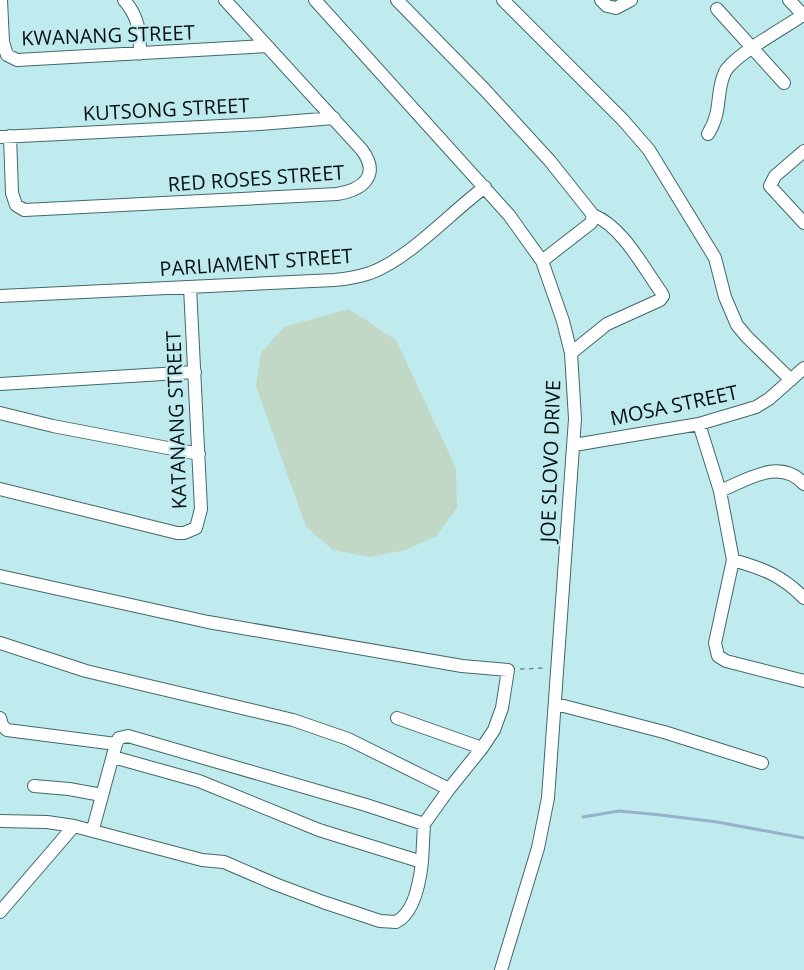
<svg xmlns="http://www.w3.org/2000/svg" width="804" height="970" viewBox="0 0 804 970" font-family="'Open Sans',sans-serif">
<style>
.green{fill:#c0d8c5}
.lines{fill:none;stroke-linecap:round;stroke-linejoin:round}
.stream{stroke:#97b0cc;stroke-width:3}
.minor-casing{stroke:#41686b;stroke-width:14}
.path{stroke:#719092;stroke-width:1.5;stroke-dasharray:4.5 4.5;stroke-linecap:butt}
.minor{stroke:#fff;stroke-width:12}
.labels{text-anchor:middle;dominant-baseline:central;stroke-width:4.5;stroke-linejoin:round;paint-order:stroke}
.street-label{font-size:20px;fill:#020f10;stroke:#c0ebee}
</style>
<rect width="100%" height="100%" fill="#c0ebee"/>
<path class="green" d="M349,309L396,340L456,468L457,508L436,536L406,550L370,557L333,550L306,527L256,386L261,353L284,327Z"/>
<g class="lines">
<path class="stream" d="M583,817L619,811L661,815L717,822L804,838"/>
<defs>
<path id="minor" d="M1,0L3,42L7,55L17,60L267,46
M124,0C139,17 140,32 140,54
M315,0L509,215L542,261L563,321L571,353L575,419L548,798L538,848L501,970
M397,0L485,90L550,161L593,215C622,226 643,267 661,292L663,296L660,300L607,324L571,353
M503,0L623,120L649,150L715,258L725,297L737,325L747,337L791,380
M601,0L607,6L616,8L631,0
M789,0L804,16
M717,9L784,83
M708,134C723,110 715,93 725,72C734,55 786,27 803,15
M10,136L12,193L16,205L24,210L337,194C362,190 381,176 362,150L225,0
M0,137L260,124L334,118
M804,151L775,176L770,186L804,223
M542,261L587,226L591,223L593,215
M0,296L334,280C346,279 358,277 370,273C409,259 451,212 485,187
M0,384L195,372
M0,413L53,426L199,454
M699,424L720,491L733,560L715,643L718,656L726,661L804,681
M574,445L699,424L756,407L769,399L804,368
M0,489L177,533H184L196,528L201,509L190,287
M720,491C747,480 780,457 804,484
M733,560C764,569 781,575 804,598
M0,576L208,622L462,666L508,670L502,708L494,730L482,748L449,789L424,824L422,862
M0,643L86,671L293,720L348,739L449,789
M556,704L664,732L762,763
M0,718L2,725L7,730L116,744L93,829
M397,718L482,748
M116,744L119,738L128,736L366,805L424,824
M34,786L69,789L102,795
M0,821L47,822L74,826
M0,912L74,826L202,860L224,862L275,884L323,902L380,921L396,922C415,913 420,880 422,862L319,830L199,781L113,757"/>
</defs>
<use href="#minor" class="minor-casing"/>
<path class="path" d="M520,669L545,668"/>
<use href="#minor" class="minor"/>
</g>
<g class="labels">
<g class="street-label">
<text transform="translate(108 35) rotate(-2)">KWANANG STREET</text>
<text transform="translate(166 109) rotate(-3)">KUTSONG STREET</text>
<text transform="translate(256 178) rotate(-4)">RED ROSES STREET</text>
<text transform="translate(256 262) rotate(-4)">PARLIAMENT STREET</text>
<text transform="translate(674 405) rotate(-12)">MOSA STREET</text>
<text transform="translate(176 420) rotate(-92)">KATANANG STREET</text>
<text transform="translate(550 461) rotate(-88)">JOE SLOVO DRIVE</text>
</g>
</g>
</svg>
